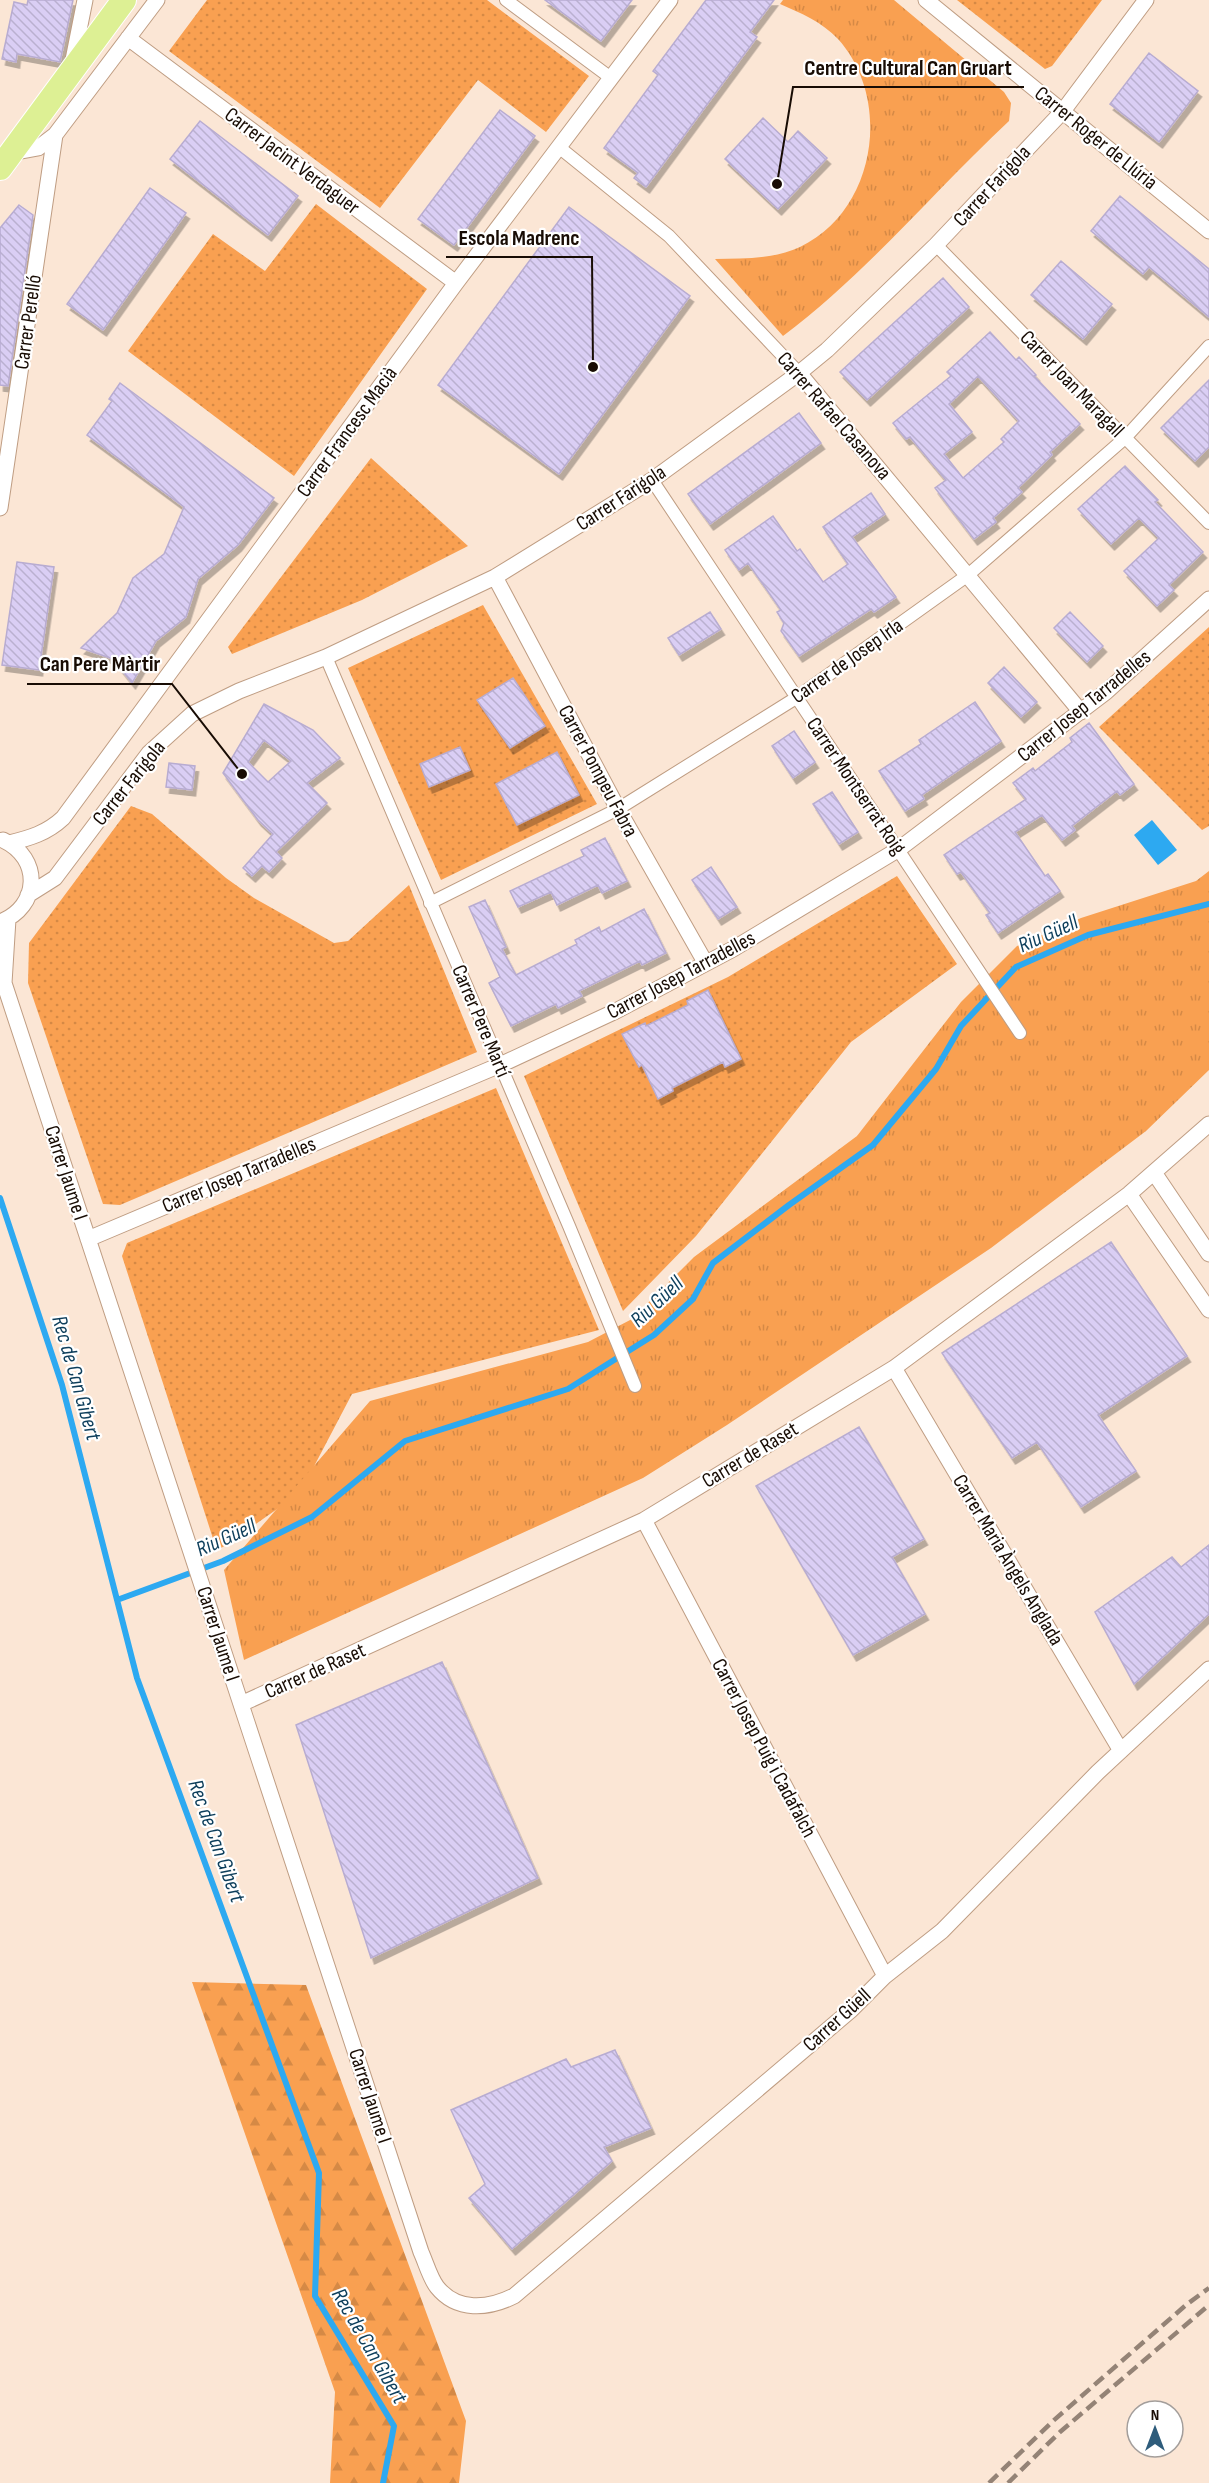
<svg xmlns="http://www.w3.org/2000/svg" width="1209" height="2483" viewBox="0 0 1209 2483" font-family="'Sofia Sans Condensed',sans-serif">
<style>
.grass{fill:url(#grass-dots)}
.forest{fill:url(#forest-firs)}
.park{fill:url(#park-tufts)}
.water{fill:#2da9f1}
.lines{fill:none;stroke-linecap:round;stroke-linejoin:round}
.stream{stroke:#2da9f1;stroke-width:6}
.building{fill:url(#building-back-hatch);stroke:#b8acd1;stroke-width:1.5;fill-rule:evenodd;filter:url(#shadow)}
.pedestrian-casing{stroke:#bf9d83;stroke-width:14}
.minor-casing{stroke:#bf9d83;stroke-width:17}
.primary-casing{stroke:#fff;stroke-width:26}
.pedestrian{stroke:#fff;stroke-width:12}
.minor{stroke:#fff;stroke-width:15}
.primary{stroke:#ddf094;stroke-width:24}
.rail{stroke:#948376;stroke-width:4.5;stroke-dasharray:12 6;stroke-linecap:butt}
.labels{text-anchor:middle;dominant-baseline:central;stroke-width:4.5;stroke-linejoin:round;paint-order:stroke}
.street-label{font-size:21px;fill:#180c04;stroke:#fff}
.water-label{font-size:22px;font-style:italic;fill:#0d3e5b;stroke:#fff}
.leader{fill:none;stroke:#180c04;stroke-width:2}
.callout-dot{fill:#180c04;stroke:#fff;stroke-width:2}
.callout-label{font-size:22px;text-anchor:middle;font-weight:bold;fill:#180c04;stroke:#fff;stroke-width:4.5;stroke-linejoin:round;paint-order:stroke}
</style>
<defs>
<pattern id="grass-dots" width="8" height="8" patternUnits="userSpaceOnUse" patternTransform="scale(1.5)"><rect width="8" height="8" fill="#f9a051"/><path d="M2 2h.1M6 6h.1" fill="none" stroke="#d58945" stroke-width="1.8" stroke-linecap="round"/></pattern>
<pattern id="forest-firs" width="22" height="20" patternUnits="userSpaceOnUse" patternTransform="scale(1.5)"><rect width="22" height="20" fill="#f9a051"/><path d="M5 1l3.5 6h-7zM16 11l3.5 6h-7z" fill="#d58945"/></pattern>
<pattern id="park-tufts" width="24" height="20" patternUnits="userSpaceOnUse" patternTransform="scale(1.5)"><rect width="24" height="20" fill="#f9a051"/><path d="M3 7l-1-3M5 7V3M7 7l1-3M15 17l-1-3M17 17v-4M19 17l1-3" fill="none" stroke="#d58945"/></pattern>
<pattern id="building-back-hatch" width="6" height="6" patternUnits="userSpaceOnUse" patternTransform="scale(1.5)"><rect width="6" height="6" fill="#dacef4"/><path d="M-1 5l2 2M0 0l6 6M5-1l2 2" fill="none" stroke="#bab0d0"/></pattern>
<filter id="shadow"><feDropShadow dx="3.5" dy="6" stdDeviation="0" flood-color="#0004"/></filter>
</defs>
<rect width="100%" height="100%" fill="#fbe6d5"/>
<path class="grass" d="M207,0H487L589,76L546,132L478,80L380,208L169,51Z
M957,0H1102L1052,66L1045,69Z
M316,204L427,289L294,476L128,351L213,234L265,271Z
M371,458L468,546L362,600L232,654L228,647Z
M483,605L597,804L441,880L348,668Z
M1209,627V826L1202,830L1099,727Z
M131,806L152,814L226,878L254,898L334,943L348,941L409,885L477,1052L120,1205L103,1204L28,983L29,943Z
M897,876L957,964L851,1042L696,1236L623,1311L524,1076L728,977Z
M496,1088L599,1330L352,1394L300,1493L217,1551L122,1256L127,1243Z"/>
<path class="forest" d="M192,1982L306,1985L466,2421L459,2483H330L335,2392Z"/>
<path class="park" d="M783,0H894L1004,92L1011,103L1009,121C933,192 867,273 783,336L715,259C744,259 774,259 800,247C876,211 893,100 838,39C822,22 801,13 780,4Z
M1209,871V1070L1146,1131L991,1248L727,1425L643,1478L244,1660L224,1570L370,1401L588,1342L632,1319L694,1257L857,1136L961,1002L1017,946L1081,918L1196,881Z"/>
<path class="water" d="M1152,820L1177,850L1158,865L1134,835Z"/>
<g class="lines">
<path class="stream" d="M0,1198L62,1385L137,1678L319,2173L315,2296L394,2426L383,2483
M117,1600L223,1561L312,1517L405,1441L568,1389L622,1355L654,1335L693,1299L713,1263L789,1205L873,1145L936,1069L961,1026L1016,967L1088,935L1209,904"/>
</g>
<path class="building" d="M28,0H73L60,62L17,54L16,62L2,59L14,2L27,5Z
M545,0H632L601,41Z
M706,0H774L750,32L757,37L646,187L634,178L638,173L604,148L658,75L653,71Z
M1149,53L1198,91L1159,142L1110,104Z
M500,110L535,136L454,245L418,219Z
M763,118L788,142L798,131L827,158L778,209L725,159Z
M200,121L298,196L268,235L170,159Z
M150,188L186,213L103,330L67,304Z
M1120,196L1209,269V317L1149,267L1143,274L1091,231Z
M19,205L33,215L8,386L0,385V228Z
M569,207L690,296L559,474L438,385Z
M1061,261L1112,304L1083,339L1031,295Z
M943,278L969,307L867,400L840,372Z
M990,332L1016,360L1019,357L1036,375L1034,376L1080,424L1050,452L1052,455L1018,488L1022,492L993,518L996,522L974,539L935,488L946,480L910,437L906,439L893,423L951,376L947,372ZM978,376L1019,421L1001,439L1004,442L963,478L944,454L972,432L949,404Z
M1209,380V447L1195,461L1161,428Z
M120,383L274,498L238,545L198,579L186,617L156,641L132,683L113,659L81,648L117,613L133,578L164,554L184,507L87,435L112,401L109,399Z
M799,413L821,443L710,524L688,494Z
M1125,466L1158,500L1155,502L1203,552L1169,585L1174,590L1157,606L1124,571L1159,538L1139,518L1111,544L1078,509Z
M871,493L885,514L852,537L896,597L874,612L871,609L799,656L781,631L784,623L777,612L781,610L748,563L739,570L725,550L773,516L797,551L800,549L823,582L848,564L823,527Z
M17,562L54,567L39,670L2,665Z
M710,612L721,629L679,655L668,638Z
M1070,612L1103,646L1087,662L1054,628Z
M1004,667L1037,702L1021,717L988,683Z
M513,678L545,726L510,748L477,700Z
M975,702L1001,741L922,795L924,799L905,811L879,771L921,744L919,740Z
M264,704L313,730L340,758L307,783L327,803L276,852L282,858L269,872L262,866L252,876L243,868L273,834L258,820L223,773ZM264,740L291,761L268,782L248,762Z
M1089,723L1134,784L1120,795L1117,791L1072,826L1075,830L1062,840L1042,815L1015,832L1045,876L1048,874L1060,891L998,933L986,915L990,913L961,872L957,874L944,855L1026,799L1013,783L1033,768L1035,771L1072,742L1070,738Z
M794,731L815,762L793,778L772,746Z
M460,747L470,770L429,787L420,764Z
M557,752L579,795L517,825L496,784Z
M169,763L195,766L192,790L166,787Z
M832,792L858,832L839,844L813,804Z
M605,838L627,881L602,893L598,885L557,905L551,892L518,907L510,891L584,856L581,850Z
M711,867L737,907L718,919L692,880Z
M485,900L506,947L502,949L516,975L577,944L575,940L599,927L601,932L644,909L666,953L642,965L640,961L579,991L582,996L558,1008L556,1004L511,1026L489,983L500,977L469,907Z
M708,990L741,1059L725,1067L723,1062L672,1088L673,1091L658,1099L642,1065L639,1067L622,1034L645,1023L646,1026L688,1005L687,1001Z
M1111,1242L1187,1356L1098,1415L1136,1471L1081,1507L1037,1442L1012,1458L942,1353Z
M859,1427L924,1539L892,1557L925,1614L853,1655L756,1486Z
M1209,1545V1614L1134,1684L1095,1612L1172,1557L1181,1567Z
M442,1662L538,1878L371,1958L296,1725Z
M615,2050L651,2128L604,2147L612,2161L512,2249L469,2198L485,2184L451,2110L566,2059L571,2067Z"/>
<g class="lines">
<defs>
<path id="pedestrian" d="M506,0L611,78
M560,148L669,236L799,373
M936,245L1209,523
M652,480L1020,1033
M326,657L569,1226L635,1386
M430,903L618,809L796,698L968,575L1125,438L1209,346"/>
<path id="minor" d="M926,0L1209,231
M128,38L456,283
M72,65L85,0
M11,153L38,148L55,135L157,0
M799,373L1081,712
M0,508L55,135
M495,577L618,809L705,962
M9,843C30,838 47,833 63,818L456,283L670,0
M28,895L55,878L149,753L192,714L239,691L326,657L495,577L652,480L799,373L827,350L936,245L1063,111L1146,0
M0,922C40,907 42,858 3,840
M0,975L4,983L421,2252C426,2263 430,2278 437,2287C457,2312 488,2309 514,2296L851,2010L885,1976L942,1931L1098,1772L1209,1669
M4,983L8,919
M1155,1174L1209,1254
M1129,1194L1209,1310
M88,1239L500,1065L616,1011L733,949L899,849L1106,692L1209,599
M894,1368L1121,1751
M644,1520L885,1976
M241,1704L644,1520L894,1368L1129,1194L1209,1124"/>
<path id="primary" d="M0,168L124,0"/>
</defs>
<use href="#pedestrian" class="pedestrian-casing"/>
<use href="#minor" class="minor-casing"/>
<use href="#primary" class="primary-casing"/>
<use href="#pedestrian" class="pedestrian"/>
<use href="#minor" class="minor"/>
<use href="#primary" class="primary"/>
<path class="rail" d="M989,2483L1053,2421L1186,2305L1209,2288
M1008,2483L1060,2432L1209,2305"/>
</g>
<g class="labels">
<g class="street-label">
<text transform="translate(1096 138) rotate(39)">Carrer Roger de Llúria</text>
<text transform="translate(292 161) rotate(37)">Carrer Jacint Verdaguer</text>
<text transform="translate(992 186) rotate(-47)">Carrer Farigola</text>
<text transform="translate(28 322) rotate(-82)">Carrer Perelló</text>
<text transform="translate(1072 384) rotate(46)">Carrer Joan Maragall</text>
<text transform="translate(834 416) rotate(49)">Carrer Rafael Casanova</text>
<text transform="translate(347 432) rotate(-54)">Carrer Francesc Macià</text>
<text transform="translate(621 498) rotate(-33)">Carrer Farigola</text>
<text transform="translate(847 661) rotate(-35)">Carrer de Josep Irla</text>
<text transform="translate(1084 706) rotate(-39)">Carrer Josep Tarradelles</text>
<text transform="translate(598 771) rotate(62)">Carrer Pompeu Fabra</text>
<text transform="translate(129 783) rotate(-51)">Carrer Farigola</text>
<text transform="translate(856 786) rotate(56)">Carrer Montserrat Roig</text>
<text transform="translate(681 975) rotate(-28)">Carrer Josep Tarradelles</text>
<text transform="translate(481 1021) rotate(67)">Carrer Pere Martí</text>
<text transform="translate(66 1173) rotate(72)">Carrer Jaume I</text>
<text transform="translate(239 1175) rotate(-23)">Carrer Josep Tarradelles</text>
<text transform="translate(750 1455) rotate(-31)">Carrer de Raset</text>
<text transform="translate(1008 1560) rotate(59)">Carrer Maria Àngels Anglada</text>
<text transform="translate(218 1634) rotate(72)">Carrer Jaume I</text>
<text transform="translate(315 1671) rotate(-24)">Carrer de Raset</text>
<text transform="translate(764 1748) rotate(62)">Carrer Josep Puig i Cadafalch</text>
<text transform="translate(837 2020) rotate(-42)">Carrer Güell</text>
<text transform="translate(370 2096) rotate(72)">Carrer Jaume I</text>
</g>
<g class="water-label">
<text transform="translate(1048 934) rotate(-24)">Riu Güell</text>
<text transform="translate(657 1302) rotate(-43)">Riu Güell</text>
<text transform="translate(76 1378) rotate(74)">Rec de Can Gibert</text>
<text transform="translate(226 1538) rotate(-24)">Riu Güell</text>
<text transform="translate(216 1841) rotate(70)">Rec de Can Gibert</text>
<text transform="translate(369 2346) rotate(60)">Rec de Can Gibert</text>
</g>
</g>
<path class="leader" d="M777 184L793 87H1024M593 367L592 257H446M242 774L172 684H27"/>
<g class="callout-dot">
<circle cx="777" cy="184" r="6"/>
<circle cx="593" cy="367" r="6"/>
<circle cx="242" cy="774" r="6"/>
</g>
<g class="callout-label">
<text x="908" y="75">Centre Cultural Can Gruart</text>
<text x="519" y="245">Escola Madrenc</text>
<text x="100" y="671">Can Pere Màrtir</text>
</g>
<g transform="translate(1155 2429)"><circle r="28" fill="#ffffff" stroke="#a39e9b" stroke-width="1.5"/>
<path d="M0-4.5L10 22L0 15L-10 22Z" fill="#2e5c7b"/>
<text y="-9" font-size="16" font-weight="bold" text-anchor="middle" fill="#180c04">N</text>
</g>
</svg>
